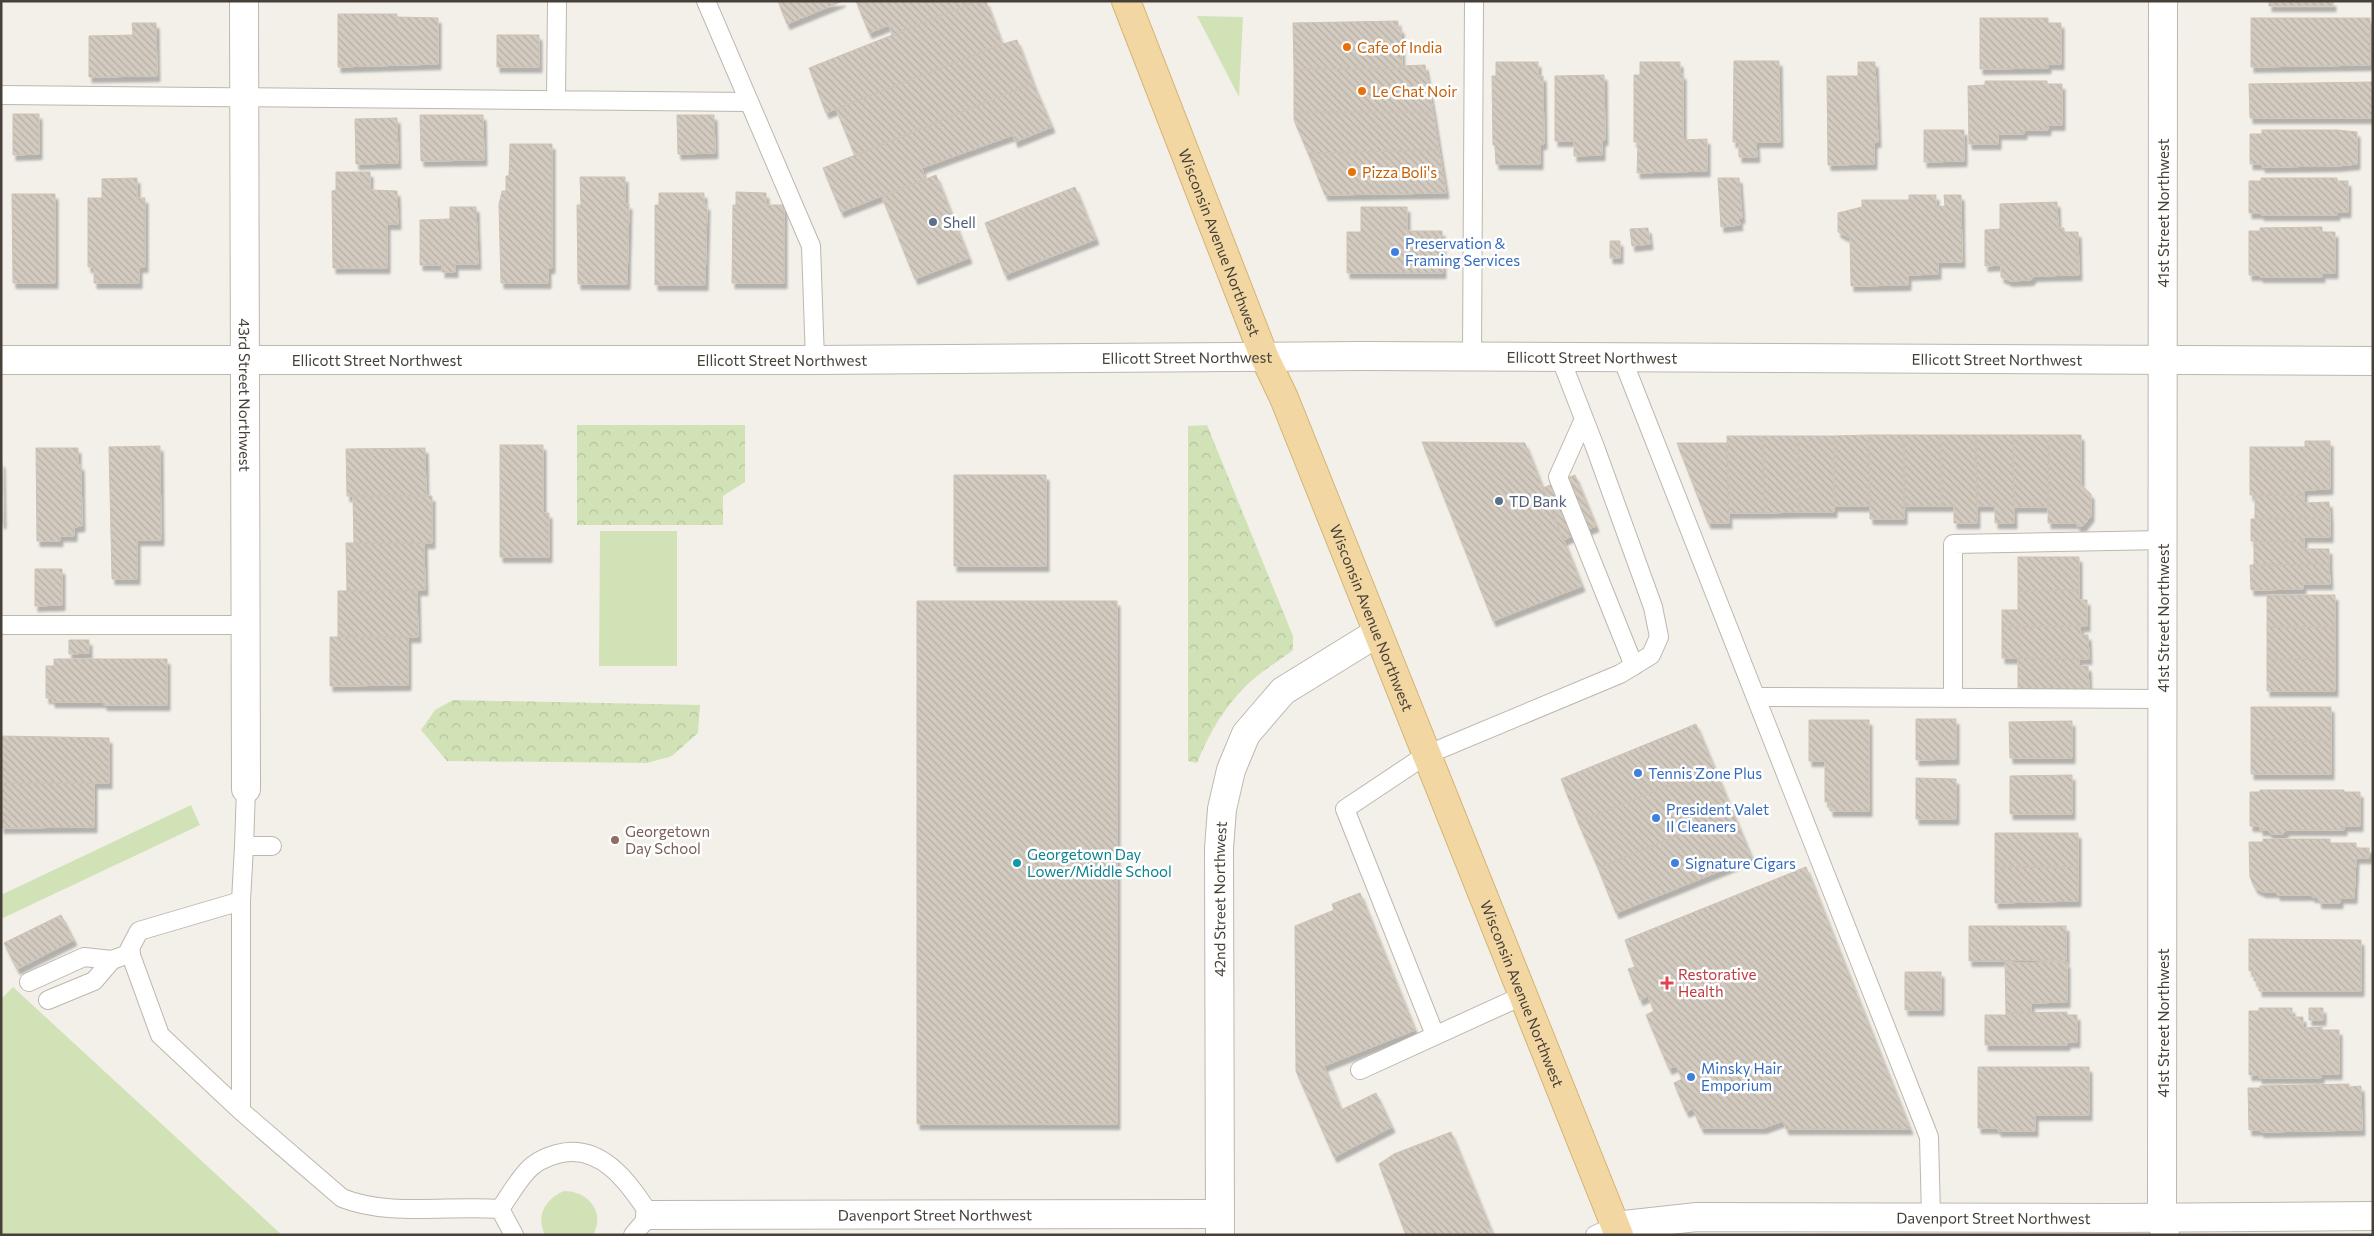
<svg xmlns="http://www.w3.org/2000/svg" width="2374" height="1236" viewBox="0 0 2374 1236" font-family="Commissioner,sans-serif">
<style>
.green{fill:#d1e2b7}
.park{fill:url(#park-crowns)}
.building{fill:url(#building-back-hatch);stroke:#cdc2b4;filter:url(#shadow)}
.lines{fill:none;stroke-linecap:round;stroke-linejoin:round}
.lane-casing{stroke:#bdb7ad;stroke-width:20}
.street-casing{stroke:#bdb7ad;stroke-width:30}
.primary-casing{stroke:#d6b374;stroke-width:30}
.lane{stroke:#fff;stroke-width:18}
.street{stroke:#fff;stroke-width:28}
.primary{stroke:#f3d7a3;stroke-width:28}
.food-dot{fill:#e8710a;stroke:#fff;stroke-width:2}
.service-dot{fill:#5c6f8a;stroke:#fff;stroke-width:2}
.shop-dot{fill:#3f7fe0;stroke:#fff;stroke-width:2}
.education-dot{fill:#8d6e63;stroke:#fff;stroke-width:2}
.culture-dot{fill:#0f9aa8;stroke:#fff;stroke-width:2}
.health-dot{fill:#e0444e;stroke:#fff;stroke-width:2}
.labels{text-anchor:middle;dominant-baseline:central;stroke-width:5;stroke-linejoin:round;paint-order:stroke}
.food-label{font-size:15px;fill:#c56008;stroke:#fff;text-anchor:start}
.street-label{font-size:15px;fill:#464039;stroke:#fff}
.service-label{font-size:15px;fill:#4e5e75;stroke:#fff;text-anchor:start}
.shop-label{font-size:15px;fill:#366cbe;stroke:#fff;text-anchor:start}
.education-label{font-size:15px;fill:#785e54;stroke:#fff;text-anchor:start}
.culture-label{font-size:15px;fill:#0d838f;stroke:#fff;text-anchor:start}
.health-label{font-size:15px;fill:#be3a42;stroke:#fff;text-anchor:start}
</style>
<defs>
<pattern id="park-crowns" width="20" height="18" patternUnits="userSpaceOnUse" patternTransform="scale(1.25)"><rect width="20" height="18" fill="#d1e2b7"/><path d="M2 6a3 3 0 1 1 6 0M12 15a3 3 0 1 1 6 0" fill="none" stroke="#b5c39e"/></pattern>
<pattern id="building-back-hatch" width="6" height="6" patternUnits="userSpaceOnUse" patternTransform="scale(1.25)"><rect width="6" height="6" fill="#d3cbc0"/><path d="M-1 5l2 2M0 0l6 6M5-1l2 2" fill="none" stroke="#b6afa6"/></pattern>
<filter id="shadow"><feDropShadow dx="3" dy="5.5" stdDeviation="1" flood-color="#0004"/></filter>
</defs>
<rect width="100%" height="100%" fill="#f3f0ea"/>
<path class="green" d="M1197,16L1243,17L1239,97Z
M600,531H677V666H599Z
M191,805L200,825L1,919V895Z
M13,987L282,1235H1V999Z
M564,1191C588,1191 606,1212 593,1235H545C535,1216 546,1198 564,1191Z"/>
<path class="park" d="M577,425H745V482L723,496V525H577Z
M1207,425L1293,636V650C1279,661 1263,670 1250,682C1226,704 1209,733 1197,763L1188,761V426Z
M453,700L700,705L698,733L672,756L647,763L447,761L421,730L435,710Z"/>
<path class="building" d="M778,1H843L787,24Z
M856,1H978L892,35L889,25L869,33Z
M978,1H986L1002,44L826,113L809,68Z
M2269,1H2333V6H2269Z
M338,14H397V17L438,18V64L338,67Z
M1980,18H2048V23H2061V64H2048V68L1980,69Z
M2251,18H2370V65L2251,67Z
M1398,21V28H1401L1402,69H1294L1293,23Z
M132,23H156L157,76L89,77V36L133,35Z
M497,35H539V67H497Z
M1017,40L1033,83L855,156L836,109L1002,44Z
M1734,61H1779L1780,142H1756L1757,157H1739V142H1733Z
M1496,62H1538V76H1543L1544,144H1540V164H1496L1495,145H1493L1492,76H1496Z
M1640,62H1680V74H1683V140L1707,139V171L1637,173L1638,142H1634V75H1640Z
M1858,62H1875L1878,142H1874V164L1828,165L1827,76H1858Z
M1425,65L1433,112H1294V69H1402V66Z
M1604,75L1605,140H1602V155L1574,156V141H1555V76Z
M1985,81H2047V84H2062V125H2048V130H2024V134H1998V144H1969L1968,86L1985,85Z
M2373,82V118H2250L2249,84Z
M1033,83L1052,127L1015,142L1013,135L922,168L925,179L841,212L823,168Z
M1294,112H1433L1439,150L1308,153L1294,120Z
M13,114H39V154L13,155Z
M420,115H483L484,160L421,161Z
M677,115H714L715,153L678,154Z
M397,118L398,163L356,164L355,119Z
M1924,130H1964V161L1924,162Z
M2262,130H2337L2357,132V164L2337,166L2262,167V164H2250V134H2262Z
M510,144H552V268H548V283H501L499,205L502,191H506V176H509Z
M1439,150L1446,193L1325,195L1308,153Z
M336,172H370V190L397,191L398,224H387V268H333L332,191L336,190Z
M936,175L969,258L915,279L882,197Z
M580,177H625V204H629L627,284H578L577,205H581Z
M137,178V198H145V267H139V283H94V267H88V198H102V179Z
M1718,178H1739L1742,218H1739L1740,225L1721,227Z
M2261,178H2337V181H2348V212H2337V215H2261V213H2249V181H2261Z
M1075,187L1096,239L1005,275L985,223Z
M736,192L766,193V205H784V283H732L733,205H736Z
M659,193H704V205H707L705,285H655V205H659Z
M12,194H55V283H13Z
M1909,195H1936V207L1945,206L1944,195H1961L1962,262H1938V274L1908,275V285L1851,286L1850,238L1838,232V213L1862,207V200H1909Z
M2057,202L2058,228H2064V232H2078L2079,275L2034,276L2031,280L2010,281L2001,277V265L1985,266V230L2000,229V204Z
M450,207H476L478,264H455V272H442V265H420V220L450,219Z
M1361,207H1407V231H1442L1443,273H1347V232H1361Z
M2322,227V232H2335V273H2322V277H2260V275H2249V231H2260V228Z
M1648,228L1650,244L1632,246L1630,229Z
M1610,241H1620V258H1610Z
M1869,435L1870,506H1834V436Z
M1869,435H1904V519H1870Z
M1904,435H1941V506H1905Z
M1941,435H1976L1977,523H1954V506H1941Z
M1976,435H2013L2014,523H1995V506H1977Z
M2013,435H2049L2048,507H2014Z
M2049,435H2081V485L2091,494V516L2083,526H2077V523H2048Z
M1727,436H1763L1764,513H1729Z
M1763,436H1798L1799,512L1764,513Z
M1798,436H1834V512H1799Z
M2305,441H2330V471L2250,470V447H2305Z
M1422,442L1525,443L1582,586L1493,621Z
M1677,443H1727L1729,523H1708Z
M500,445H543V513H549V557H500Z
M160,446L161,540H137V579H112L109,447Z
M36,448H78V465H81L82,526L74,527V536H60V541H37Z
M425,448L426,496H347L346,449Z
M1,462H2L3,523H1Z
M2250,470L2330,471V489L2304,490V495H2250Z
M954,475H1046V566H954Z
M1575,475L1596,526L1563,540L1543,488Z
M2255,495H2304V503L2329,502L2330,518H2255Z
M353,496H432V543H354Z
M2330,518V537H2304V542L2251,541V519Z
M2254,541L2304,542V549H2329V564L2254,565Z
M346,543H424L425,590L347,591Z
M2018,557H2079V590L2018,591Z
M2329,564L2330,584H2303V589L2251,590L2250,565Z
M35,569H62V605L35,606Z
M417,590L418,637H338V591Z
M2079,590V600H2087V626L2002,627V610H2018V591Z
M2267,595H2335V627H2267Z
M917,601H1117V1124H917Z
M2080,626L2081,635H2088L2089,659L2002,658V627Z
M2267,627H2335V659H2267Z
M330,637H408V685L330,686Z
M69,640H89V653L69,654Z
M2018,658L2079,659V666H2088L2089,691L2018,692Z
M54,659H167V705H104V702H52V698H46V666H54Z
M2267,659H2335V691H2267Z
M2251,707H2331V741L2251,740Z
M1916,719H1956V759L1916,760Z
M1809,720H1869V811H1830V802H1825V761H1809Z
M2072,721V758H2010L2009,722Z
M1696,724L1714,767L1578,822L1561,779Z
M1,736L109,738V783H1Z
M2251,740L2331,741V774H2251Z
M1714,767L1733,813L1598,868L1578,822Z
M2072,775V814H2010V776Z
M1916,778L1956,779V819H1916Z
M1,783H94V827L1,828Z
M2260,790H2344V792H2360V826H2344V830H2287L2283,834H2271L2267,830H2260V826H2250V792H2260Z
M1733,813L1752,858L1616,913L1598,868Z
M1995,833H2078V867H1995Z
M2263,839H2330V843H2356V848H2369V858H2356L2354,898H2340V903H2319L2318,897H2312V895H2277V892H2263L2255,888L2250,877L2249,842H2263Z
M1806,867L1910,1129H1786L1783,1121L1764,1128H1701L1693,1109L1686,1112L1674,1083L1682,1079L1676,1066L1669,1069L1646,1015L1654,1011L1648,996L1640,1000L1628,969L1635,967L1625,940Z
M1995,867H2078V901L1995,903Z
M1360,893L1415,1030L1324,1066L1341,1110L1376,1093L1392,1127L1334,1157L1296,1071L1295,926L1334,910L1332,904Z
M61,915L74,940L17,969L4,943Z
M1969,926H2066V960L1969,961Z
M2249,939L2361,940V991H2259V981H2254V971H2249Z
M2067,962V1002L2031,1003V1013H2006L2005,963Z
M1905,972H1941V1010H1905Z
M2259,1008H2292V1017H2303V1028L2322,1027V1030H2339V1074H2321V1078H2259V1075H2249V1011H2259Z
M2309,1008H2323V1020H2309Z
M2067,1012V1015H2077V1042H2067V1045H1985V1015H2006V1013Z
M1978,1067H2089V1115H2035V1131H1998V1128H1978Z
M2349,1084V1087L2361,1086L2362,1130L2261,1132V1130H2249L2248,1088H2260V1086Z
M1451,1132L1493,1235H1406L1379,1164L1394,1154Z"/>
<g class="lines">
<defs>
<path id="lane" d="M706,1L811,246L815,360
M1,95L749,102
M556,99L557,1
M1472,356L1474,1
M1622,358L1929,1137L1931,1216
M1584,419L1558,477L1634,666
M1,625H245
M1757,697L2163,699
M1953,698V544L2163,540
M244,846L246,789
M241,901L244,846H272
M29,982L84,957L112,960L131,953
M48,1000L94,981L112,960
M1435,1035L1345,809L1426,755L1620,674L1651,655L1659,637L1653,607L1595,447L1560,357
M1360,1070L1522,996
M241,1111V901L139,931L129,950L160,1035L241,1111L342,1198C389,1217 449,1205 500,1209
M500,1209C509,1196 517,1182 527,1171C535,1162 546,1157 557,1154C601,1142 629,1183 650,1215L633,1235
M500,1209L514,1235
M1595,1235L1615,1226"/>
<g id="street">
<path id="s1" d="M244,1L246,789"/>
<path d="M2163,1L2162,1217L2165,1235"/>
<path id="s2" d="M1,360H815L1360,356L2373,361"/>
<path id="s3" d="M650,1215L1220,1214"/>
<path id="s4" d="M1615,1226L1697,1217L2115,1218L2373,1216"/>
<path id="s5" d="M1220,1235L1219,848L1222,809L1231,770L1246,734L1283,691L1377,633"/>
</g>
<g id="primary">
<path id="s6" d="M1126,1L1264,356L1284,398L1619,1235"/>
</g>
</defs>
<use href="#lane" class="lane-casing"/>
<use href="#street" class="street-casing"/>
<use href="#primary" class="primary-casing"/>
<use href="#lane" class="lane"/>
<use href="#street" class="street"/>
<use href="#primary" class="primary"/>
</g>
<g class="food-dot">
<circle cx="1347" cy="47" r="5"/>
<circle cx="1362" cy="91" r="5"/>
<circle cx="1352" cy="172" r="5"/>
</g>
<g class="service-dot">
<circle cx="933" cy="222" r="5"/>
<circle cx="1499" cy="501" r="5"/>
</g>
<g class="shop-dot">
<circle cx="1395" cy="252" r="5"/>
<circle cx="1638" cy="773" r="5"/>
<circle cx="1656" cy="818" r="5"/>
<circle cx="1675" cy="863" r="5"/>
<circle cx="1691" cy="1077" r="5"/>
</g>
<circle class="education-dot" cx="615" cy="840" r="5"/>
<circle class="culture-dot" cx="1017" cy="863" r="5"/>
<path class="health-dot" d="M1664.5 975.5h5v5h5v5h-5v5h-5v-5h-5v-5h5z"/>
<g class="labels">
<g class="food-label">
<text x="1357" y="47">Cafe of India</text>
<text x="1372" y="91">Le Chat Noir</text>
<text x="1362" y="172">Pizza Boli's</text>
</g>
<g class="street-label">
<text transform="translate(2163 213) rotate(-90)">41st Street Northwest</text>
<text stroke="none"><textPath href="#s6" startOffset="259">Wisconsin Avenue Northwest</textPath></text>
<text stroke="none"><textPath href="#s2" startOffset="1186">Ellicott Street Northwest</textPath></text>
<text stroke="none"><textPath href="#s2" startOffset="1591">Ellicott Street Northwest</textPath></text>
<text stroke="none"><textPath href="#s2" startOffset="376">Ellicott Street Northwest</textPath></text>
<text stroke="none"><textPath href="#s2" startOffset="781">Ellicott Street Northwest</textPath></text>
<text stroke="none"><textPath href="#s2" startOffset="1996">Ellicott Street Northwest</textPath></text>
<text stroke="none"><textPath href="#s1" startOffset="394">43rd Street Northwest</textPath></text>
<text stroke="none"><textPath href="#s6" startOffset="664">Wisconsin Avenue Northwest</textPath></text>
<text transform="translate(2163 618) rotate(-90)">41st Street Northwest</text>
<text stroke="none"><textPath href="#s5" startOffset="336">42nd Street Northwest</textPath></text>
<text stroke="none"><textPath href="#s6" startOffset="1069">Wisconsin Avenue Northwest</textPath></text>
<text transform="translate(2163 1023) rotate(-90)">41st Street Northwest</text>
<text stroke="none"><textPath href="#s3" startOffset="285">Davenport Street Northwest</textPath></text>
<text stroke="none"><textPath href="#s4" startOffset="379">Davenport Street Northwest</textPath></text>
</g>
<g class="service-label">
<text x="943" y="222">Shell</text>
<text x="1509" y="501">TD Bank</text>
</g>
<g class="shop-label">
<text x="1405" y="243">Preservation &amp;<tspan x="1405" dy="17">Framing Services</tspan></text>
<text x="1648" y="773">Tennis Zone Plus</text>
<text x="1666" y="809">President Valet<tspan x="1666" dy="17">II Cleaners</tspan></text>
<text x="1685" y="863">Signature Cigars</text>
<text x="1701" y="1068">Minsky Hair<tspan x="1701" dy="17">Emporium</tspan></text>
</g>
<g class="education-label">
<text x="625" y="831">Georgetown<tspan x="625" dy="17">Day School</tspan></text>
</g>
<g class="culture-label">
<text x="1027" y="854">Georgetown Day<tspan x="1027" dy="17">Lower/Middle School</tspan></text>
</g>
<g class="health-label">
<text x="1678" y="974">Restorative<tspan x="1678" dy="17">Health</tspan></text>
</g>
</g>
<rect width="2374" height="1236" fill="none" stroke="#464039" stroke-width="5"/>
</svg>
